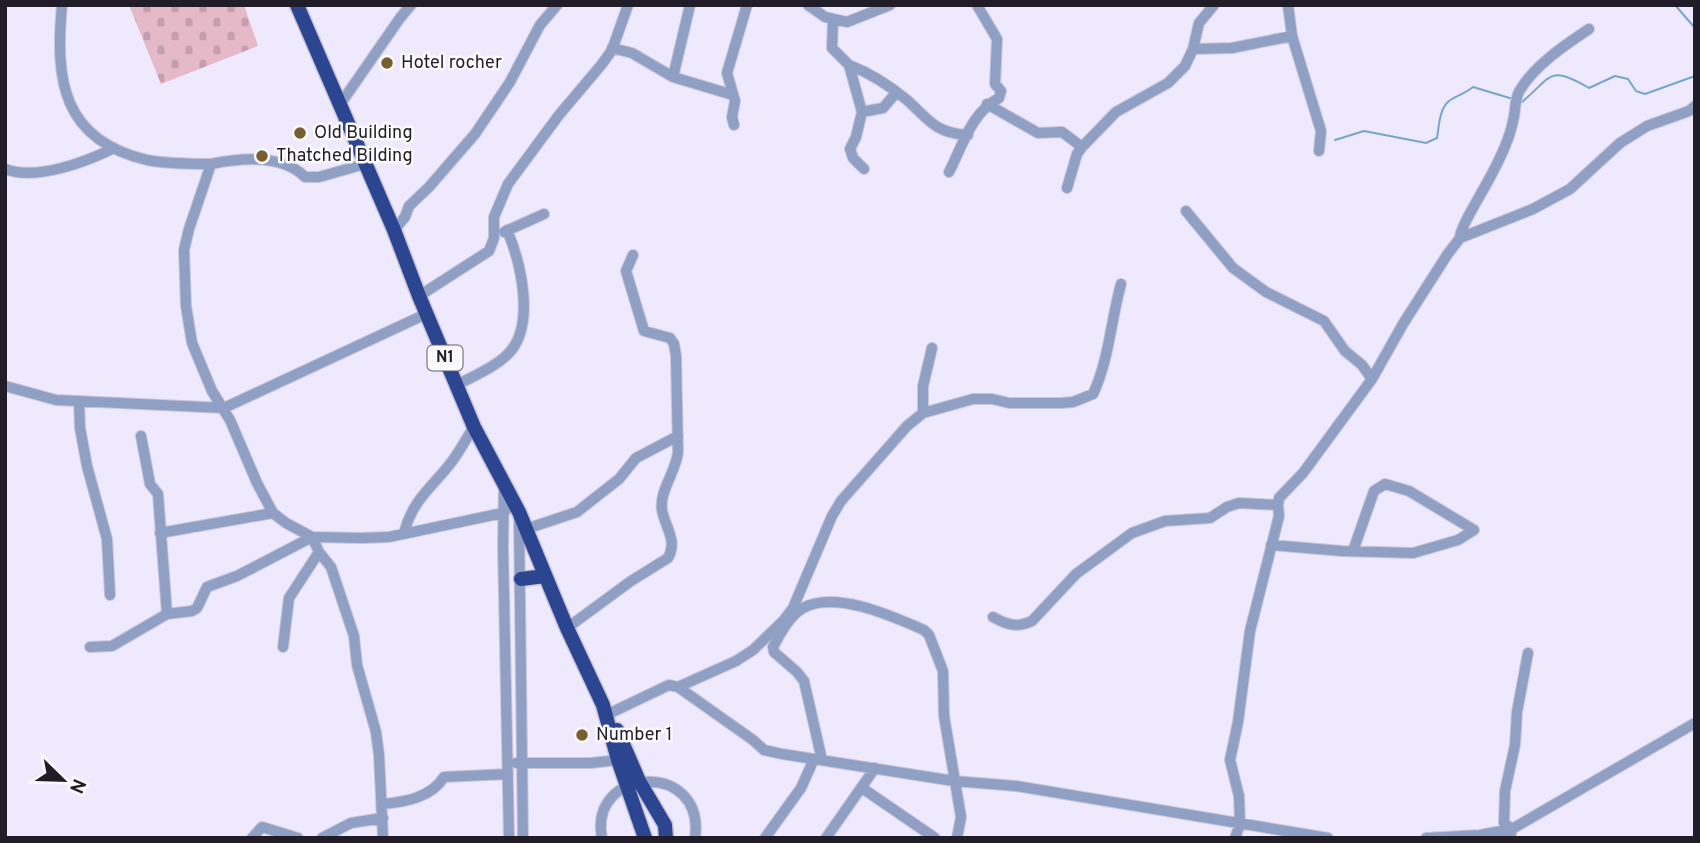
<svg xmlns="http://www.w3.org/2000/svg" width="1700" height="843" viewBox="0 0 1700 843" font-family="Overpass,sans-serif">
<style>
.cemetery{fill:url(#cemetery-stones)}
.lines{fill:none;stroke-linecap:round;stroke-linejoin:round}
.stream{stroke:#77a6c5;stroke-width:2}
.minor-casing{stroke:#c9c4d7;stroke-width:12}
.highway-casing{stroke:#c9c4d7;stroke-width:17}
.minor{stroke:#90a0c5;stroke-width:10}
.highway{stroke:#2c4590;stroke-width:14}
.poi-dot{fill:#785f30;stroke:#fafafa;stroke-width:2.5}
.labels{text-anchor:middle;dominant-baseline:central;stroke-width:5;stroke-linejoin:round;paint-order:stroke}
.shield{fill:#fafafa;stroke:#615f67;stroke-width:2}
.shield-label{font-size:16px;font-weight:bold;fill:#201d28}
.poi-label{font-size:18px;fill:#201d28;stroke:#fafafa;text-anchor:start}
</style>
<defs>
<pattern id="cemetery-stones" width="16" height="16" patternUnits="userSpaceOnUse" patternTransform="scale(1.75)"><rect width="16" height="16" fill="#e6b9c9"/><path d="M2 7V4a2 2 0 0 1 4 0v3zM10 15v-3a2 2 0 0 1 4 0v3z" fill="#c59fad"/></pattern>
</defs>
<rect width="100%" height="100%" fill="#eee9fd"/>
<path class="cemetery" d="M129,5H244L258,46L161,84Z"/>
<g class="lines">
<path class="stream" d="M1675,5L1695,28
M1522,102C1552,77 1548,64 1589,88L1615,76L1628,79L1636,91L1645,94L1695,76
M1335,140L1364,131L1426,143L1437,138C1439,127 1439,109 1449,101C1456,96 1466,93 1473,87L1513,99"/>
<defs>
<path id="minor" d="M62,5C55,80 62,140 147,160C167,164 190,164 211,164
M808,5L825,17L847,22L890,5
M1288,5L1292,36L1321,131L1319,151
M833,19L832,48L849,65L862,112
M612,48L632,53L673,77L733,95
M1193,49L1232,48L1292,36
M849,65C870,73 890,86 907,100C929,120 935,133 968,135
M673,77L690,5
M987,104L1038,133L1062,132L1082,147
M339,106L400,18L411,5
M734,125L732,117L735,101L727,73L747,5
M365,164L319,177H305C282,154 240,158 211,164L189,229L184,250L186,306L192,343L212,391L230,420L257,483L273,513L286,523L312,537L362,538L389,537L503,513L514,502
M5,169C36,181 86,162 114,148
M864,169L853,158L850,149L856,137L862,112L883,108L896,93
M949,172C963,145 971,113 999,98L1001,91L995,84L997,39L977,5
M1067,188L1077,154L1082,147L1116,112L1168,83L1185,66L1193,49L1199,23L1214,5
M1186,211L1233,268L1266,292L1324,321L1345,351L1362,365L1372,379
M394,230L405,217L409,206L429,187L475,134L510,82L540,25L557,5
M504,232L544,214
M1460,238C1459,229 1482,193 1488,181C1498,163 1509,142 1513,121C1516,111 1514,99 1520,90C1535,65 1565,45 1589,29
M419,296L489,251L494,238V217L508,184L559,115L602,64L612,50L628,5
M457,385C473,376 494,368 508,354C536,326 521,263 507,230
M5,386L56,400L224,408L426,314
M79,401L80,428L87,466L107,539L110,595
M923,413L973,399H992L1009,403H1062L1073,402L1093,394C1109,360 1111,320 1121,284
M141,436L150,484L158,494L167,614
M504,485L503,546L509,838
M519,519L523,838
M526,529L577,512L619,479L636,458L678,436
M160,533L273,513
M404,533C413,498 434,486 453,460C461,449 467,437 474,427
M1271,545L1342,551L1413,553L1458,540L1474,530L1409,491L1385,484L1374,491L1353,551
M993,617C1007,625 1017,628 1032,621L1076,574L1132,533L1165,521L1210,518L1227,507L1239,503L1278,505
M567,628L631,581L668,558C678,541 665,527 662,510C659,491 676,472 678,452L676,356L674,344L670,338L644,331L626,271L633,255
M90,647L112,646L167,614L192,611L197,608L207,587L237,576L312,537L319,552L331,567L354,636L357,665L376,732L379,755L383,838
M283,647L289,598L319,552
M678,687L736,661L753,650L784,620L793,608L832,516L841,501L907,426L923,413V386L932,348
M604,716L669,685L678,687L753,740L764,750L782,754L954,781L1016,786L1328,838
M822,760L804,681L797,672L774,652L773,647C780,634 790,615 803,608C836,590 894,617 924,630L929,635L943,671L944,716L961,817L957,838
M516,763H591L618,760
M862,788L935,838
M383,804C404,802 431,798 444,777L508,774
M252,838L262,827L298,838
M322,838L351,823L383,818
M602,838C588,766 706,760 695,838
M765,838L801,788L814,759
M826,838L875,768
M1235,838L1240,824L1239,796L1230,760L1238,722L1250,631L1279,516L1278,505L1279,498L1303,473L1372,379L1403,324L1447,255L1460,238L1533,209L1570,189L1620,143L1647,126L1689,111L1695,106
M1426,838L1480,835L1512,829L1695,723
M1510,838L1512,829L1504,823L1505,791L1515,745L1517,712L1528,653"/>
<path id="highway" d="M297,5L394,230L419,296L474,427L519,512L567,628L603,705L618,760L645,838
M521,579L545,576
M617,730L639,781L665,825L666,838"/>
</defs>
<use href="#minor" class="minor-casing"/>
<use href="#highway" class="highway-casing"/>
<use href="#minor" class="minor"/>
<use href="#highway" class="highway"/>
</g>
<g class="poi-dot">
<circle cx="387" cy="63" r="7"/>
<circle cx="300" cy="133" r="7"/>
<circle cx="262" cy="156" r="7"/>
<circle cx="582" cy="735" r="7"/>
</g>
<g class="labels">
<rect class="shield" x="427.5" y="345.5" width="35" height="25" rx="5"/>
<g class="shield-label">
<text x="445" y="358">N1</text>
</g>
<g class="poi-label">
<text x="401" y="63">Hotel rocher</text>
<text x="314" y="133">Old Building</text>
<text x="276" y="156">Thatched Bilding</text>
<text x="596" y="735">Number 1</text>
</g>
</g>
<rect width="1700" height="843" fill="none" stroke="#201d28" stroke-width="14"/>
<g transform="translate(63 780) rotate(113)" stroke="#fafafa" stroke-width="5" paint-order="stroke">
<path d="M0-5L12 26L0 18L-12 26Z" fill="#201d28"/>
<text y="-10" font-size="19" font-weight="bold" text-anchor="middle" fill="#201d28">N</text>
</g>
</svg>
